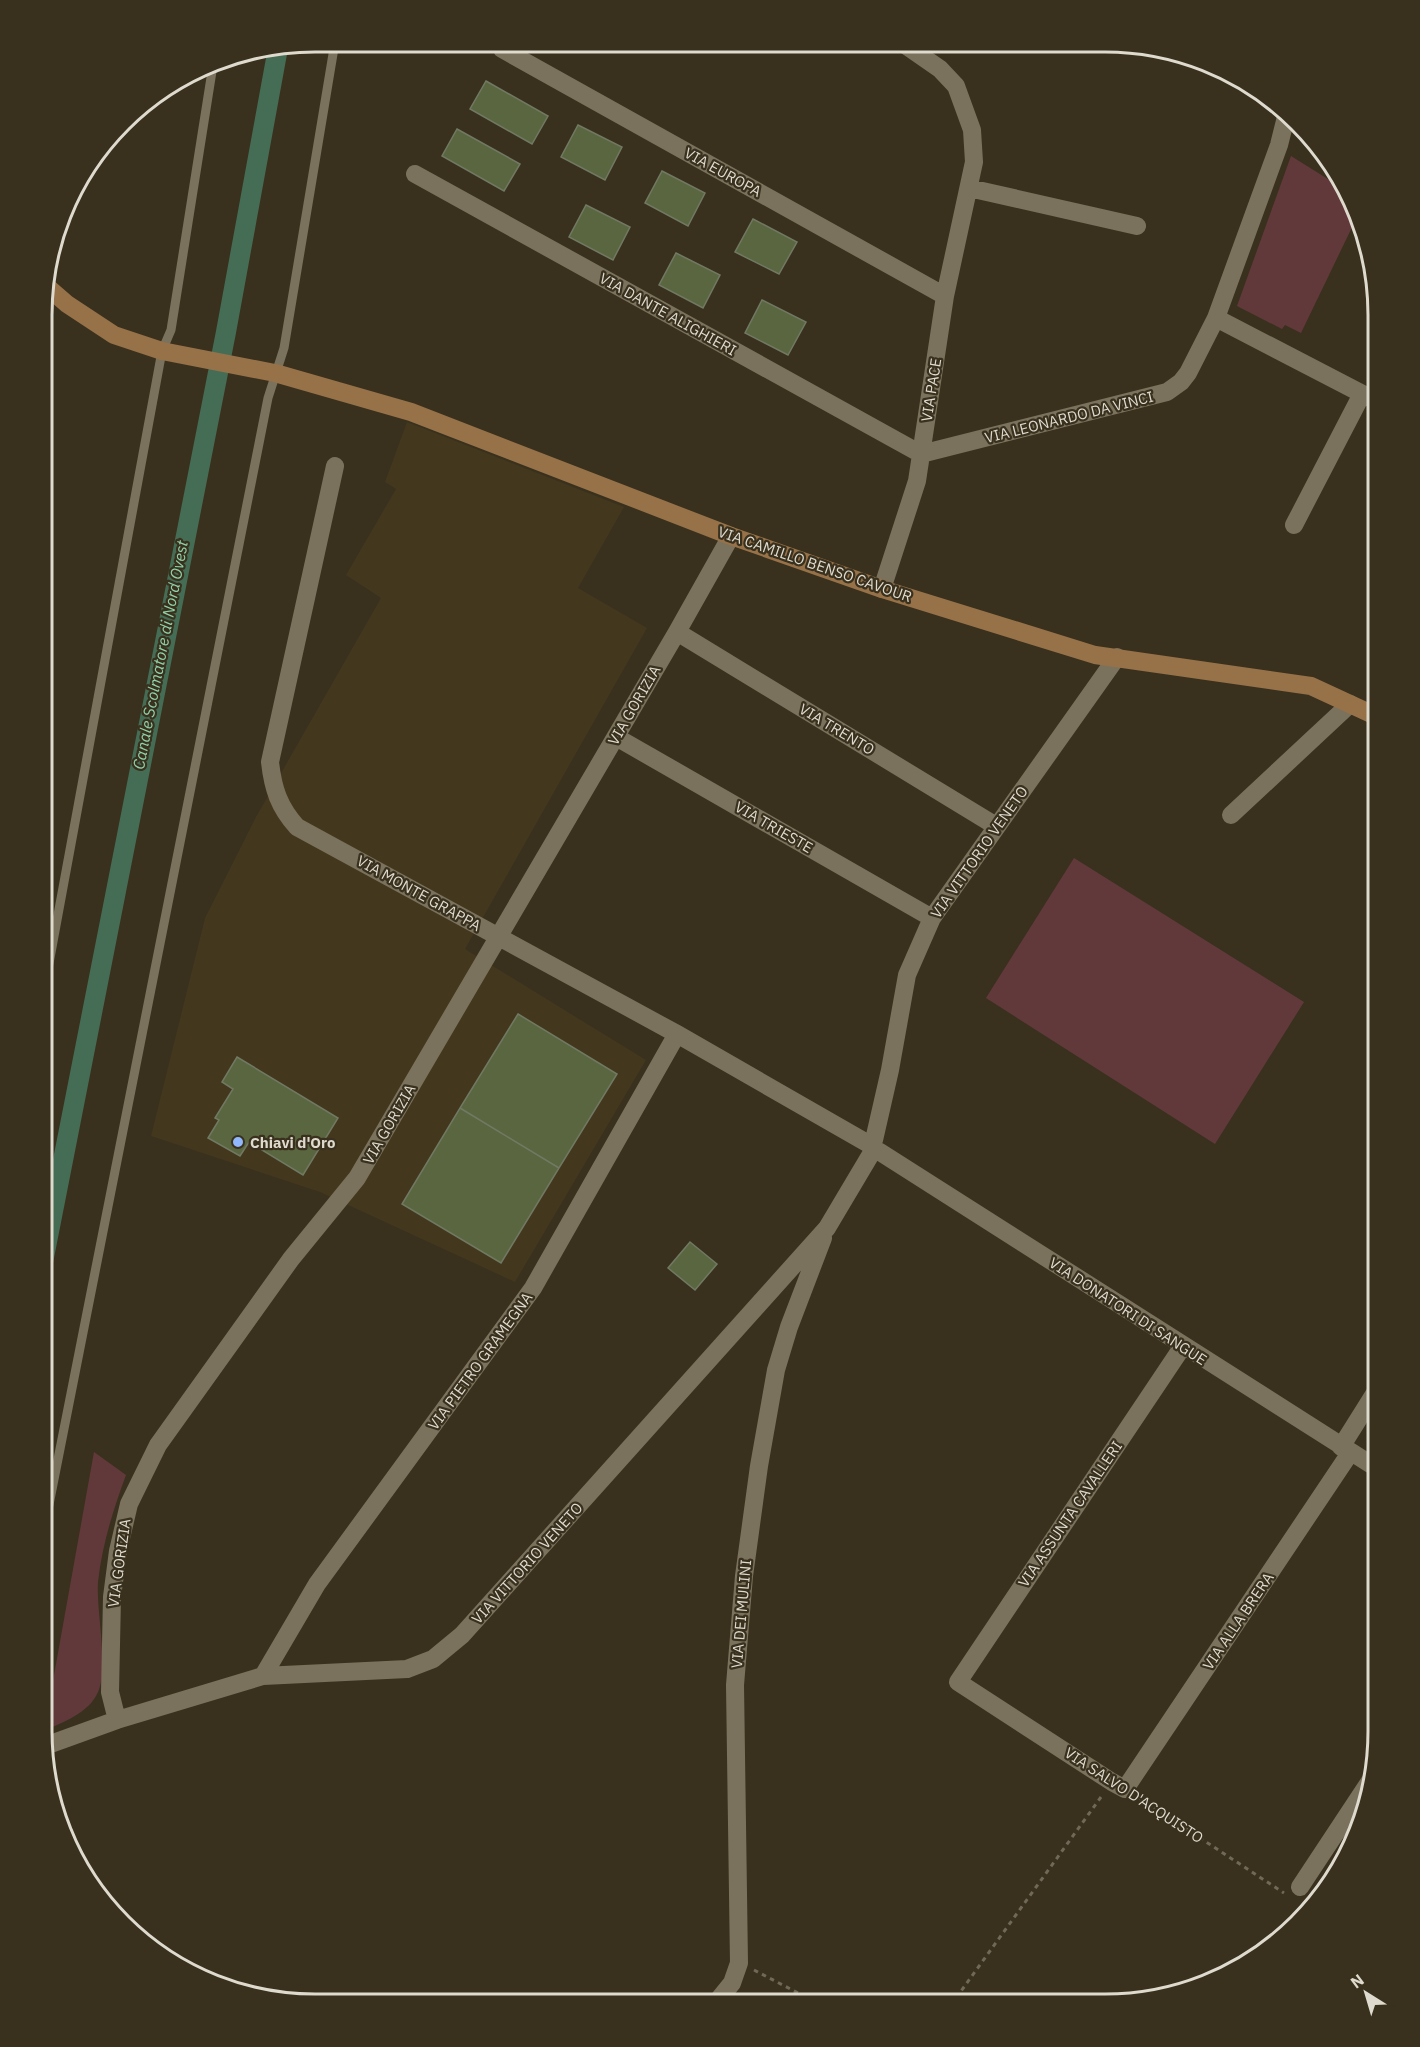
<svg xmlns="http://www.w3.org/2000/svg" width="1420" height="2047" viewBox="0 0 1420 2047" font-family="'IBM Plex Sans',sans-serif">
<style>
.built{fill:#43381e}
.green{fill:#62393a}
.lines{fill:none;stroke-linecap:round;stroke-linejoin:round}
.canal{stroke:#456d55;stroke-width:20}
.building{fill:#5a6640;stroke:#717963;stroke-width:1.5}
.path{stroke:#706958;stroke-width:3;stroke-dasharray:4.5 4.5;stroke-linecap:butt}
.lane{stroke:#7b725d;stroke-width:9}
.street{stroke:#7b725d;stroke-width:18}
.secondary{stroke:#977249;stroke-width:18}
.poi-dot{fill:#91b8fd;stroke:#39311e;stroke-width:2}
.labels{text-anchor:middle;dominant-baseline:central;stroke-width:4.5;stroke-linejoin:round;paint-order:stroke}
.street-label{font-size:15px;fill:#dedace;stroke:#39311e}
.poi-label{font-size:15px;font-weight:bold;fill:#dedace;stroke:#39311e;text-anchor:start}
.water-label{font-size:16px;font-style:italic;fill:#8fd3ab;stroke:#39311e}
.rim{fill:none;stroke:#dedace;stroke-width:3}
</style>
<rect width="100%" height="100%" fill="#39311e"/>
<path class="built" d="M407,422L624,507L578,588L647,628L465,949L646,1060L515,1282L320,1192L151,1136L205,918L256,817L381,598L346,575L396,489L385,482Z"/>
<path class="green" d="M1291,156L1347,191L1350,195L1356,219L1301,333L1285,325L1282,329L1237,306Z
M1074,858L1304,1002L1215,1144L986,998Z
M94,1452L126,1475C113,1510 102,1545 98,1582C96,1612 109,1668 98,1692C89,1713 63,1722 44,1731Z"/>
<g class="lines">
<path class="canal" d="M43,1262L226,332L278,48"/>
</g>
<path class="building" d="M486,81L548,116L532,144L470,109Z
M578,125L622,147L605,180L561,157Z
M457,129L520,164L504,191L442,156Z
M662,171L705,193L688,226L645,203Z
M586,205L630,227L613,260L569,237Z
M753,219L797,242L779,274L735,252Z
M676,253L720,275L703,308L659,285Z
M762,300L806,322L788,355L745,333Z
M518,1014L617,1074L559,1168L460,1108Z
M237,1057L338,1118L303,1175L249,1142L240,1156L208,1138L219,1120L215,1118L233,1089L222,1082Z
M460,1108L559,1168L501,1263L402,1204Z
M690,1242L717,1264L695,1290L668,1268Z"/>
<g class="lines">
<path class="path" d="M1139,1798L1284,1893
M1302,1905L1309,1910
M754,1970L819,2004
M951,2005L1101,1797"/>
<path class="lane" d="M43,996L162,351L171,330L213,65
M42,1540L268,398L284,348L335,42"/>
<path class="street" d="M502,49L945,296
M415,174L921,454L1167,392L1181,382L1188,373L1216,318L1279,145L1286,117
M969,188L1137,226
M1216,318L1378,402
M335,466L270,762C273,789 279,807 297,827L677,1034L867,1143
M1294,525L1362,394
M882,589L917,481L945,296L974,162L972,130L956,86L940,69L904,44
M677,632L996,826
M616,737L932,918
M1231,815L1350,704
M874,1140L890,1070L907,975L932,918L1117,657
M880,1152L1378,1469
M1183,1346L958,1682L1112,1782L1125,1789L1350,1453
M1341,1447L1378,1388
M263,1676L317,1584L533,1288L677,1034
M117,1720L110,1692L112,1597L118,1551L129,1504L158,1445L291,1259L357,1178L677,632L731,536
M45,1746L117,1720L263,1676L407,1669L433,1659L462,1635L827,1228L871,1154
M1300,1887L1372,1778
M715,2004L732,1983L739,1963L735,1685L744,1576L759,1466L776,1370L789,1327L823,1238"/>
<path class="secondary" d="M44,284L67,304L114,335L162,351L275,373L411,412L731,536L882,589L1095,655L1311,686L1378,717"/>
</g>
<circle class="poi-dot" cx="238" cy="1142" r="6"/>
<g class="labels">
<g class="street-label">
<text transform="translate(723 172) rotate(29)">VIA EUROPA</text>
<text transform="translate(668 314) rotate(29)">VIA DANTE ALIGHIERI</text>
<text transform="translate(931 390) rotate(-81)">VIA PACE</text>
<text transform="translate(1069 417) rotate(-14)">VIA LEONARDO DA VINCI</text>
<text transform="translate(815 564) rotate(19)">VIA CAMILLO BENSO CAVOUR</text>
<text transform="translate(634 705) rotate(-60)">VIA GORIZIA</text>
<text transform="translate(837 729) rotate(31)">VIA TRENTO</text>
<text transform="translate(774 827) rotate(30)">VIA TRIESTE</text>
<text transform="translate(979 852) rotate(-55)">VIA VITTORIO VENETO</text>
<text transform="translate(419 893) rotate(29)">VIA MONTE GRAPPA</text>
<text transform="translate(389 1124) rotate(-60)">VIA GORIZIA</text>
<text transform="translate(1128 1311) rotate(33)">VIA DONATORI DI SANGUE</text>
<text transform="translate(480 1361) rotate(-54)">VIA PIETRO GRAMEGNA</text>
<text transform="translate(1070 1514) rotate(-56)">VIA ASSUNTA CAVALLERI</text>
<text transform="translate(119 1563) rotate(-82)">VIA GORIZIA</text>
<text transform="translate(527 1563) rotate(-48)">VIA VITTORIO VENETO</text>
<text transform="translate(741 1614) rotate(-85)">VIA DEI MULINI</text>
<text transform="translate(1238 1621) rotate(-56)">VIA ALLA BRERA</text>
<text transform="translate(1134 1795) rotate(33)">VIA SALVO D'ACQUISTO</text>
</g>
<g class="poi-label">
<text x="250" y="1142">Chiavi d'Oro</text>
</g>
<g class="water-label">
<text transform="translate(160 655) rotate(-79)">Canale Scolmatore di Nord Ovest</text>
</g>
</g>
<path d="M0 0H1420V2047H0ZM315 52H1105A263 263 0 0 1 1368 315V1731A263 263 0 0 1 1105 1994H315A263 263 0 0 1 52 1731V315A263 263 0 0 1 315 52Z" fill="#39311e" fill-rule="evenodd"/>
<path class="rim" d="M315 52H1105A263 263 0 0 1 1368 315V1731A263 263 0 0 1 1105 1994H315A263 263 0 0 1 52 1731V315A263 263 0 0 1 315 52Z"/>
<g transform="translate(1366 1993) rotate(323)" stroke="#39311e" stroke-width="4.5" paint-order="stroke">
<path d="M0-4.5L10 22L0 15L-10 22Z" fill="#dedace"/>
<text y="-9" font-size="16" font-weight="bold" text-anchor="middle" fill="#dedace">N</text>
</g>
</svg>
